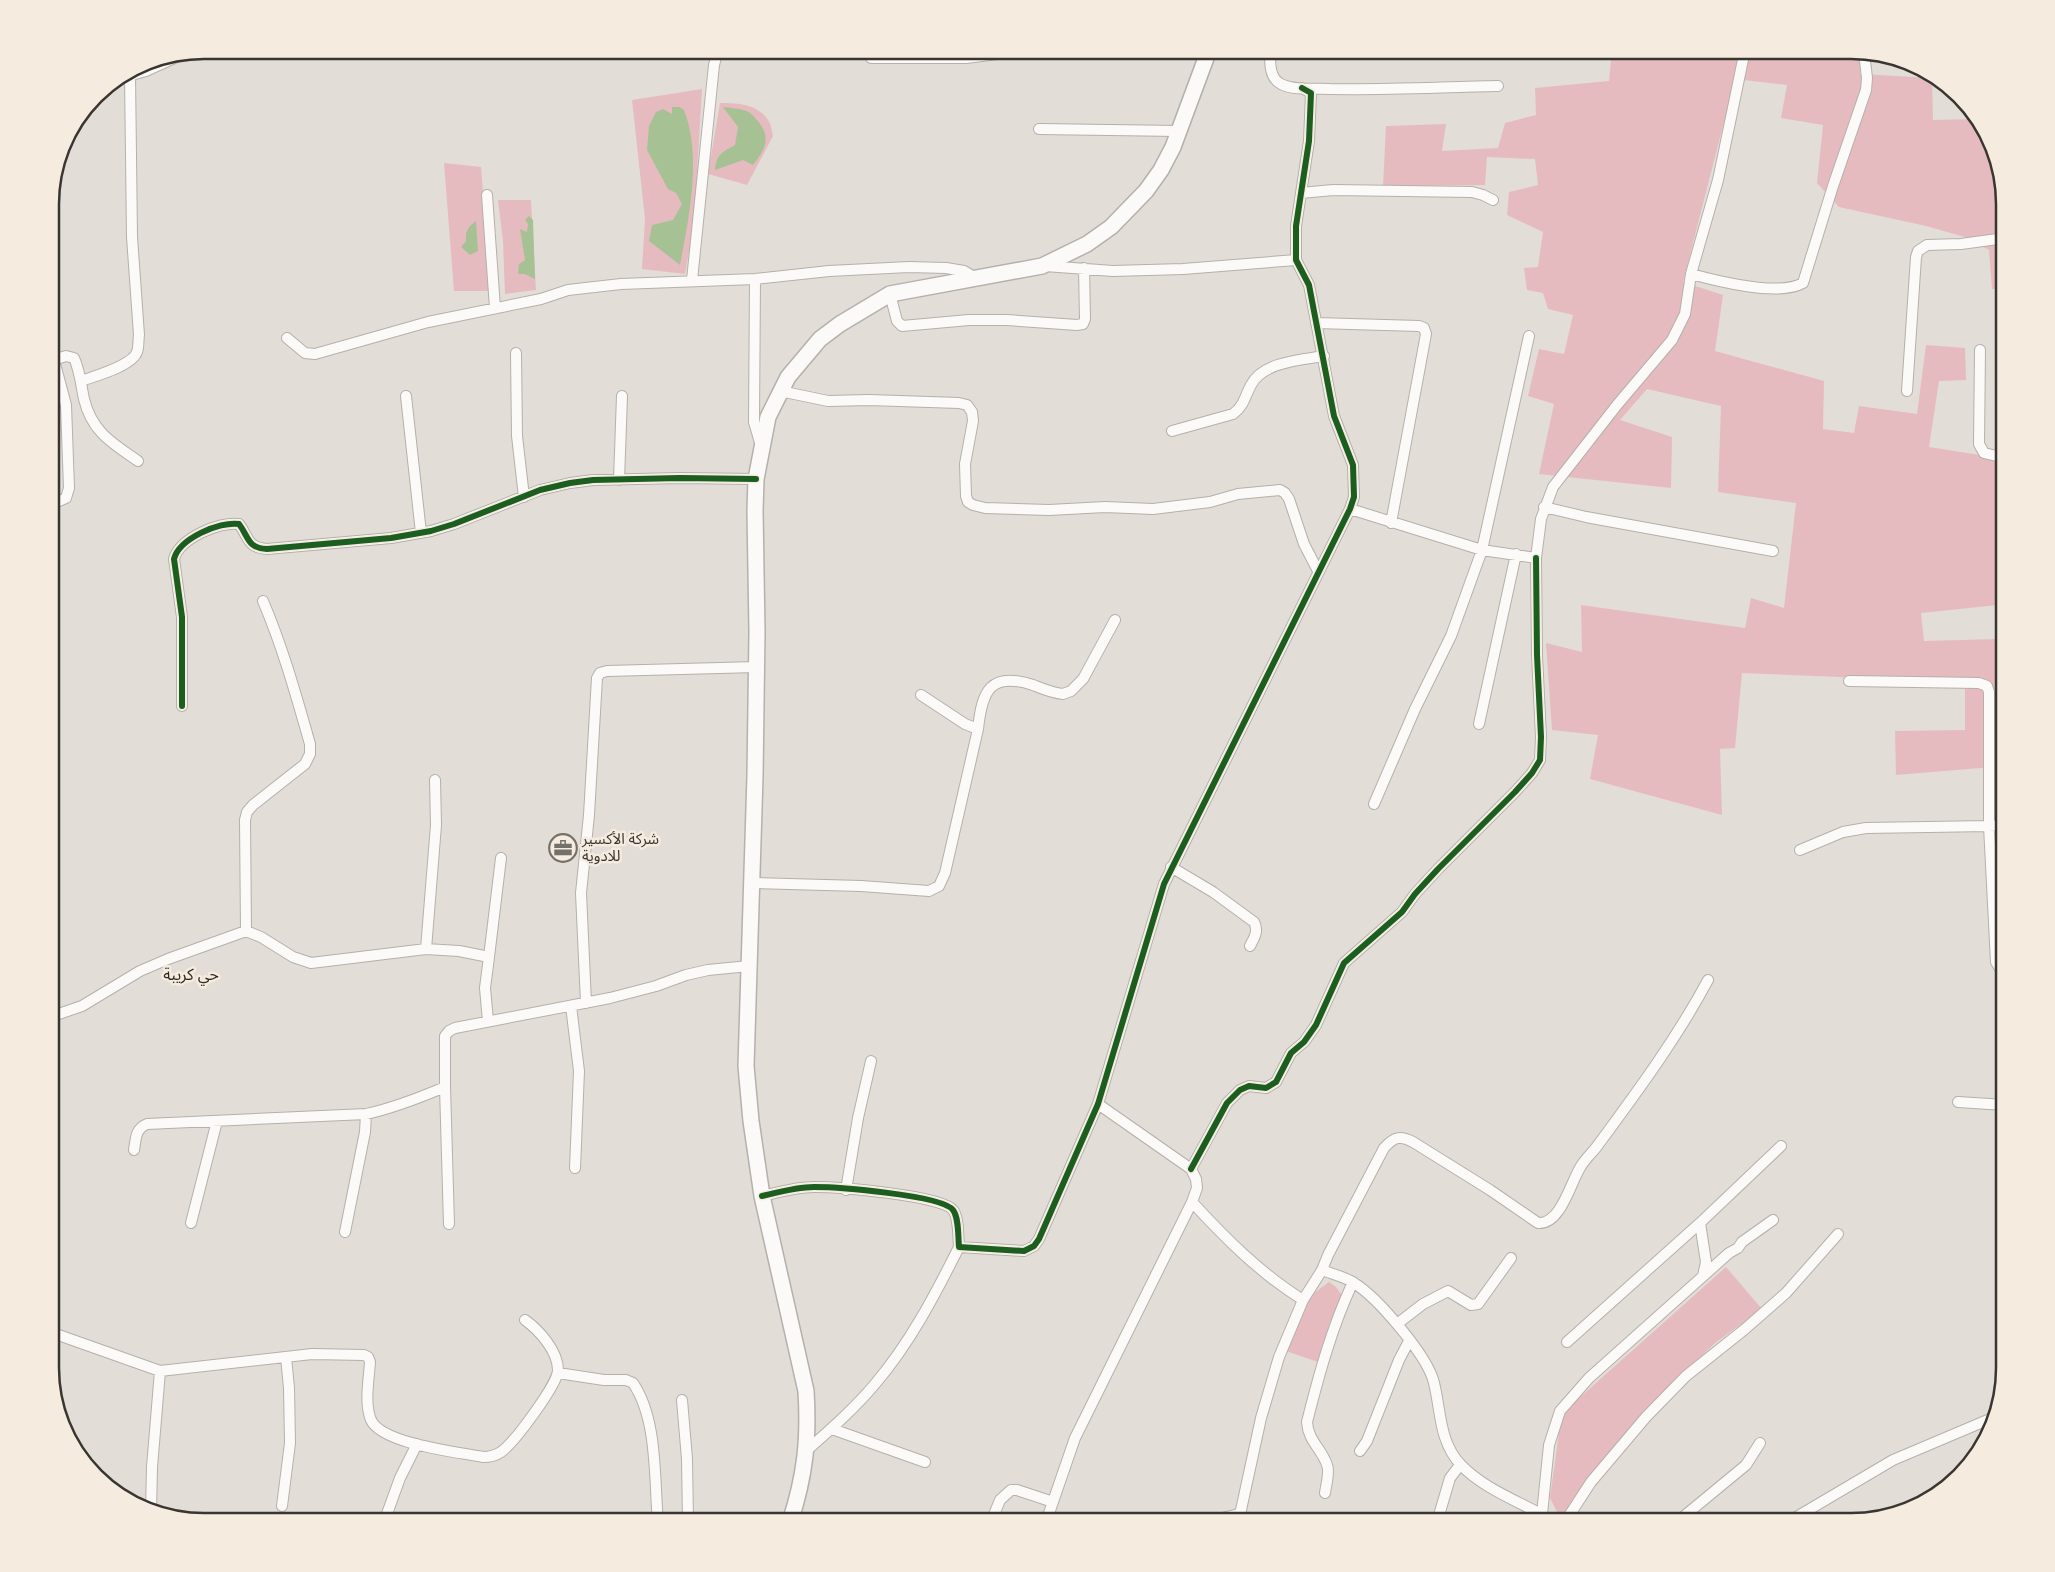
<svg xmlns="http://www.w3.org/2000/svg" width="2055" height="1572" viewBox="0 0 2055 1572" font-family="'Times New Roman','Noto Sans Arabic',serif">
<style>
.green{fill:#e6bbbf}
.water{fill:#a6c295}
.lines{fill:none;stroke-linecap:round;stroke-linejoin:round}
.street-casing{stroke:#b4b0ab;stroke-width:12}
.secondary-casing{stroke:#b4b0ab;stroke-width:18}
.street{stroke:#fbfaf9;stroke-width:10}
.secondary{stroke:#fbfaf9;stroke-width:15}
.cycleway-casing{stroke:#f5ebdf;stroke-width:9}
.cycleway{stroke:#1b5e20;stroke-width:6}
.labels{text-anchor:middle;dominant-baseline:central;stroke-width:5;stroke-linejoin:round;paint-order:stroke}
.poi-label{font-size:15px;fill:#393530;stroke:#f5ebdf;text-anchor:start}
.neighbourhood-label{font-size:16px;fill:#2f281f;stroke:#f5ebdf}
.rim{fill:none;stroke:#393530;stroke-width:2.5}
</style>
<rect width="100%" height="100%" fill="#e3ddd7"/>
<path class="green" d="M1612,50H1851L1861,52L1860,74L1932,78L1933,120L1975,119L1989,136L2005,204V288L1992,289L1989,250L1965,237L1926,226L1839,207L1817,183L1823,125L1781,118L1787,85L1735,79L1683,282L1723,295L1715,351L1824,381L1823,429L1854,433L1859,406L1917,414L1926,345L1965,348L1966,380L1939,381L1929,447L2005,459V531L1996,534L1998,605L1921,613L1924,641L1999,639L2005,671V766L1896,775L1895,731L1965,730V682L1742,673L1735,748L1720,749L1722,815L1590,779L1598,735L1552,730L1546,643L1582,652L1581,605L1745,628L1751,598L1784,608L1796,503L1718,492L1721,406L1647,389L1620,420L1672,437L1671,488L1539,474L1554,404L1528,396L1539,349L1564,354L1573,315L1548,309L1543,293L1527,290L1524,268L1538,267L1543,232L1507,215L1509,192L1538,185L1535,159L1487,157L1485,185L1383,186L1386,126L1446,124L1442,151L1498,148L1505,123L1536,115L1535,88L1609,81Z
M702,89L694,224L685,274L642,269L645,219L632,100Z
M720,103C737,103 758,104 768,120C771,124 772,131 773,136L747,185L708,174Z
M444,163L481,167L491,291H454Z
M498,200H531L536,290L505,294L503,241Z
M1726,1267L1762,1309L1715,1343L1643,1413L1624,1440L1564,1515L1559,1516L1550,1498L1561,1418L1569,1407Z
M1329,1282L1336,1287L1343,1297L1330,1322L1318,1362L1286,1351L1310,1296Z"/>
<path class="water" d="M672,107H679L684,110C702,156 689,217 680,265L649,241L652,225L673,220L682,204L676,193L668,189L647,150L649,126L656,112L663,109L672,114Z
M723,107C730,108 737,108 743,110C749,111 753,115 756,119C772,136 766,149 753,165L743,160L715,170C716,155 722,152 735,145L738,127Z
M529,216L533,220L535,279L525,274H518L519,264L525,260L520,229L527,232L528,224L525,220Z
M476,221L478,251L470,255L461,247L466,241C465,231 468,227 476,221Z"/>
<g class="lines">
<defs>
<path id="street" d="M1270,50C1270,62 1269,78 1281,84C1294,91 1316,88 1330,89C1386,90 1442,87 1498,86
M871,58H966L1030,50
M121,78L146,71L181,55
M1039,129L1179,131
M1301,193L1333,190L1472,192L1483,195L1493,200
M487,195L495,308
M1045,266L1113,271L1183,269L1296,260
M1691,274C1717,281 1778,297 1803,283L1833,186L1866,90L1867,78L1864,52
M755,279L754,422L761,446
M692,280L714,65L718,50
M890,294L897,321L902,326L969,320H1007L1077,325L1083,324L1085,319L1084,268
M1316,323L1419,326L1424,328L1426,334L1391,523
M287,338L305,353L315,354L428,322L541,299L568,290L621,284L755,279L829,271L909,267L946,268L964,271L974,277
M1980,350L1979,444L1984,453L2005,458
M516,353L517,436L524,497
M50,361L66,356L74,358C80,371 81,385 84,399C92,432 112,443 138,461
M81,381C95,376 132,366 137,352C139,347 138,340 139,335L132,237L130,75
M780,391L828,401L869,400L959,403L967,405L972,412L973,421L965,464L966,496L968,502L973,505L985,508L1049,510L1105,507L1153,509L1210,502L1238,494L1280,490L1285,493L1289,499L1304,544L1318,571
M1907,391L1916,257L1918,251L1927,245L1961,244L2005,238
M406,396L421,533
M1172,431L1233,414C1244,406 1245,396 1251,385C1263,362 1300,360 1324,356
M619,480L622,396
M50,505L66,498L69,488L66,405L54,360
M1544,507L1586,517L1773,551
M1350,509L1482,550L1536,558L1541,519L1553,487L1617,405L1672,340L1685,314L1691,274L1718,180L1745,50
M1849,681L1979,683L1987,686L1989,692V826L2005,825
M182,706V617L174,559C179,539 219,521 239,524C249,537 247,548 267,549L391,538L431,531L454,524L540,490L570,483L593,480L680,478L756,479
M1479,724L1516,554
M978,729C982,691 990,671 1033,685C1043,689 1052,693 1063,694L1071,691L1083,679L1115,620
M1374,804L1415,709L1451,636L1482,550L1529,336
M1800,850L1843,832L1866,828L1989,826L1996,962L1999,967L2005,968
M1171,867L1213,892L1254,922C1259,931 1254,938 1250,946
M752,883L861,886L929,891L939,886L945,873L978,729L965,724L921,695
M246,931L245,820L247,812L253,805L305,764L310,754V744C296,695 283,648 263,601
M426,949L436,825L435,780
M489,957L501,858
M586,1003L581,893L589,815L597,678L600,673L607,671L757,667
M571,1006L579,1071L575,1168
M50,1017L82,1006L140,971L168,959L246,931L261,937L293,957L311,963L426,949L459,951L489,957L485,988L488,1021
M445,1087L449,1224
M1958,1102L2005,1105
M134,1150C136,1139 135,1129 147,1124L366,1114C394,1108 419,1098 445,1087V1036L449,1031L455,1028L610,998L656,986L686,975L708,970L749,966
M1191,1169L1227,1103L1240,1090L1249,1086L1266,1088L1276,1082L1291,1053L1304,1042L1316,1025L1344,963L1402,912L1415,894L1438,869L1515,792L1532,773L1540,760L1541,737L1537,655L1536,558
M846,1190L858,1118L871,1061
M762,1196C779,1192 797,1187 814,1187C836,1187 942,1195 953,1210C959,1218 958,1236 959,1247L1024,1251L1034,1246L1039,1239L1098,1104L1164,884L1350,509L1354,497L1353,465L1334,416L1309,285L1296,260V226L1309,141L1311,93L1302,88
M1192,1202C1225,1238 1261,1274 1303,1300L1322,1270C1332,1274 1345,1277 1354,1283C1377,1297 1428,1356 1434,1383C1441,1411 1439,1442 1461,1465C1486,1491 1524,1503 1555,1522
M191,1223L217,1121
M1700,1223L1781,1146
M345,1232L365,1132L366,1114
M1322,1270L1328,1255L1384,1148C1394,1137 1400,1135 1413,1142L1490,1190L1538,1223C1561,1225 1571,1181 1581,1166C1586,1158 1593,1152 1598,1145C1637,1092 1677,1038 1708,980
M1397,1324L1423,1304L1448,1291L1471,1305L1478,1304L1511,1258
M50,1332L160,1371L312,1354L364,1355L368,1357L370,1362C369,1379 364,1403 371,1420C382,1444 458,1452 483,1457C490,1457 495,1456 501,1452C514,1443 558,1384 558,1370C558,1351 539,1330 525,1320
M1567,1342L1700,1223L1706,1262L1703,1276
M558,1373L604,1380H626L633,1383C658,1420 654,1479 658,1522
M682,1400L687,1459L688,1522
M832,1429L925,1462
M806,1451C830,1430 855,1408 875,1384C910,1343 935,1295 959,1247
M1360,1451L1367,1441L1399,1360L1409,1341
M1325,1493C1326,1485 1330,1472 1327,1465C1322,1449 1308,1441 1307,1422C1319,1374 1332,1327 1353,1282
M282,1506L290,1443L289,1388L286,1357
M151,1512L152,1467L160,1371
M1542,1514L1549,1445L1560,1411L1589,1378L1729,1253L1738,1248L1742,1242L1773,1220
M384,1522L400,1478L417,1444
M691,1522H700
M991,1522L1000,1500L1011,1490H1017L1053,1502
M1046,1522L1075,1438L1192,1202L1197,1188L1196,1179L1191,1169L1098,1104
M1205,1522L1239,1514L1241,1510L1261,1418L1279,1357L1303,1300
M1437,1522L1450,1478L1460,1465
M1565,1522L1591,1482L1646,1417L1686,1376L1745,1329L1786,1293L1838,1234
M1677,1522L1746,1465L1760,1443
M1788,1522L1893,1460L1997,1416"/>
<path id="secondary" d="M790,1522C805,1476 809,1440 806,1391L762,1196L751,1121L746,1066L755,776L757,632L755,511L756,479L768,417L788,377L820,339L840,324L890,294L1042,266L1087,244L1111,227L1146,191L1161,170L1173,147L1209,50"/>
</defs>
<use href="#street" class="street-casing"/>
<use href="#secondary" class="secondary-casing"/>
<use href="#street" class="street"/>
<use href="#secondary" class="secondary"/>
<defs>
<path id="cycleway" d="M182,706V617L174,559C179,539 219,521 239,524C249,537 247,548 267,549L391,538L431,531L454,524L540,490L570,483L593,480L680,478L756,479
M1191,1169L1227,1103L1240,1090L1249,1086L1266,1088L1276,1082L1291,1053L1304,1042L1316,1025L1344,963L1402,912L1415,894L1438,869L1515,792L1532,773L1540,760L1541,737L1537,655L1536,558
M762,1196C779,1192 797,1187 814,1187C836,1187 942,1195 953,1210C959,1218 958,1236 959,1247L1024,1251L1034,1246L1039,1239L1098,1104L1164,884L1350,509L1354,497L1353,465L1334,416L1309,285L1296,260V226L1309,141L1311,93L1302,88"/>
</defs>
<use href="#cycleway" class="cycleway-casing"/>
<use href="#cycleway" class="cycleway"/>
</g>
<defs>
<symbol id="office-ring" viewBox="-11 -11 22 22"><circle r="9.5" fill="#f5ebdf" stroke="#74706a" stroke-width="1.5"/><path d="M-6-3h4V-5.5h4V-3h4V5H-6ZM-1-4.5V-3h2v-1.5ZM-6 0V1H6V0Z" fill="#74706a"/></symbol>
</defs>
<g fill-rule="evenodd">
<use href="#office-ring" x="547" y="832" width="32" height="32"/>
</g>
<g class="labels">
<g class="poi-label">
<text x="582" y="839">شركة الأكسير<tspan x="582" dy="17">للادوية</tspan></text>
</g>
<g class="neighbourhood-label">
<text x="191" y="974">حي كريبة</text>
</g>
</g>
<path d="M0 0H2055V1572H0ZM204 59H1851A145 145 0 0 1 1996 204V1368A145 145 0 0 1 1851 1513H204A145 145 0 0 1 59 1368V204A145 145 0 0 1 204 59Z" fill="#f5ebdf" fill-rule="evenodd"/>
<path class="rim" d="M204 59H1851A145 145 0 0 1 1996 204V1368A145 145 0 0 1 1851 1513H204A145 145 0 0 1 59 1368V204A145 145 0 0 1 204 59Z"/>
</svg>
